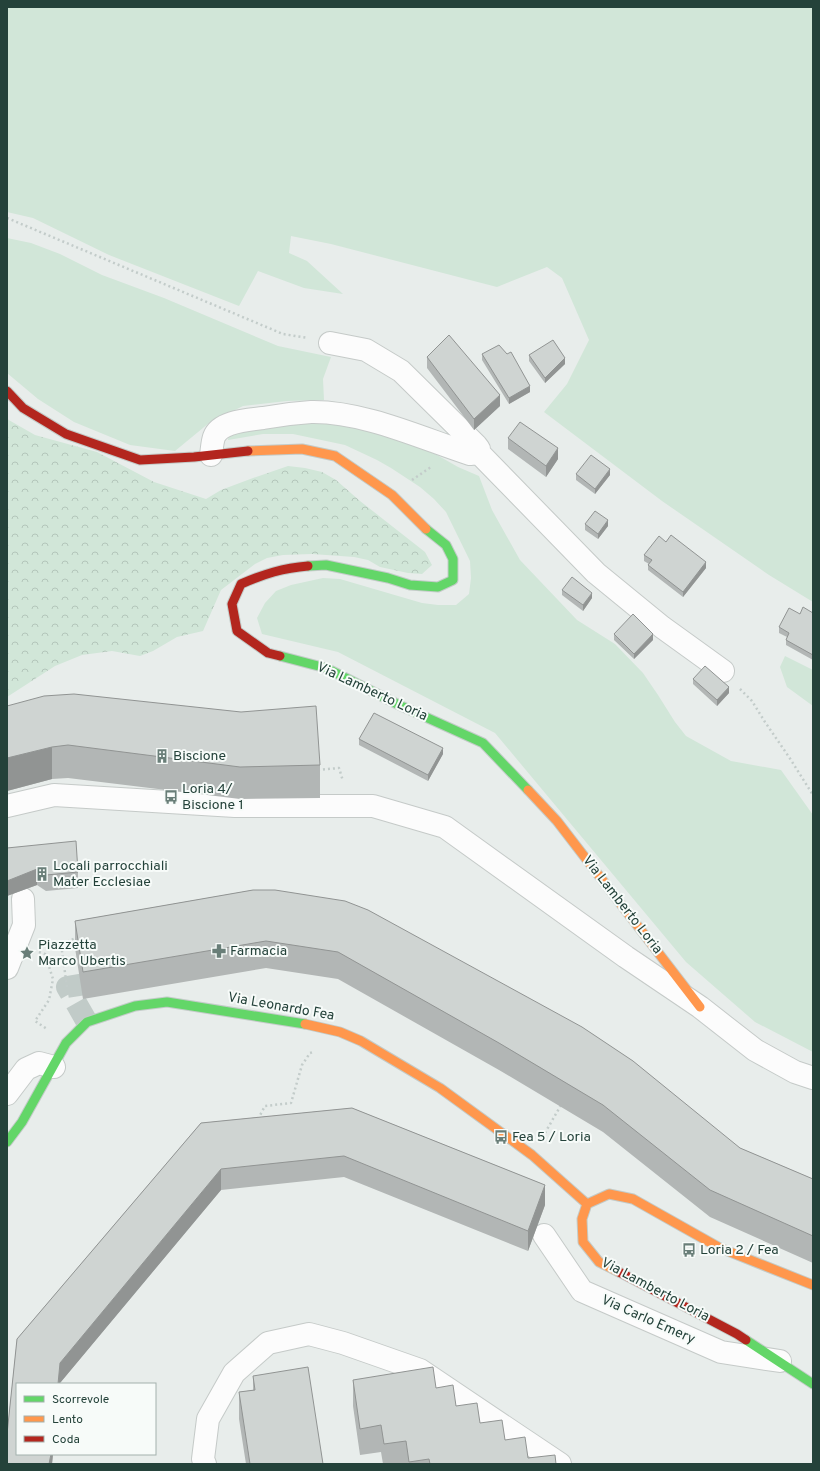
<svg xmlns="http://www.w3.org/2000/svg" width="820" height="1471" viewBox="0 0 820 1471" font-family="Overpass,sans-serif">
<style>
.grass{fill:#d1e6d8}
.forest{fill:url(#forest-crowns)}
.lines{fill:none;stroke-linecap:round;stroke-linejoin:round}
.street-tunnel{stroke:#c1cbc8;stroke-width:22;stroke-dasharray:22 11;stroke-linecap:butt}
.street-casing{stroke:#c5cac8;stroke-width:24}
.fast-casing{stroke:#c3cbc8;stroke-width:11}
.slow-casing{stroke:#c3cbc8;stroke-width:11}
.jam-casing{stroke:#c3cbc8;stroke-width:11}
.path{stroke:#c3ccca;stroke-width:2.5;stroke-dasharray:2 3;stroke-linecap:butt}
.street{stroke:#fcfcfc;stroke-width:22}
.fast{stroke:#63d668;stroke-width:9}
.slow{stroke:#ff974d;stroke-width:9}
.jam{stroke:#b3261e;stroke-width:9}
.wall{fill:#b2b6b5}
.shaded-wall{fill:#919493}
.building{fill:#cfd4d2;stroke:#919493}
.labels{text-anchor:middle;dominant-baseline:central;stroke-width:4;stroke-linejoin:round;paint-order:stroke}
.street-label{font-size:14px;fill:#24423a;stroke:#f7fbf9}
.poi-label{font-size:14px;fill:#24423a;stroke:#f7fbf9;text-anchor:start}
</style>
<defs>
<pattern id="forest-crowns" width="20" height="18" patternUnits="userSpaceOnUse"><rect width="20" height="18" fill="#d1e6d8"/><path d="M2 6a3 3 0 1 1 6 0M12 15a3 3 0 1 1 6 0" fill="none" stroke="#b3c6ba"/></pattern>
</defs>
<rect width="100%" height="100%" fill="#e8edeb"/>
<path class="grass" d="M7,7H813V602L769,575L662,501L544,412L567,384L589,340L562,278L547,267L497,287L331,244L291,236L289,253L307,261L343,294L304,288L258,271L239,306L109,255L33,218L7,212Z
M7,238L31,243L60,254L102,275L164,298L278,346L331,357L323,379L324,400L287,401L243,406L209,423L175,451L130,445L74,422L38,399L7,373Z
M296,419L362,428L423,447L458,467L479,476L492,510L520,560L577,620L615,644L643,673L658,695L675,722L686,736L731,761L781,770L813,815V1052L755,1022L686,962L495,733L338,652L262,634L257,618L265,603L276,591L291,585L323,578L340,579L422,603L438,605H456L469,594L471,578L470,561L446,512L434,499L420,487L391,468L377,460L345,445L293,434H263L228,440L229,432Z
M785,656L813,670V706L787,687L780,667Z"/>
<path class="forest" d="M7,419L35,435L97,452L154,482L206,499L221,490L253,478L288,466L305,468L322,472L336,480L360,501L425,552L432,565L422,574L408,573L380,567L368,560L354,557L312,554L283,555L267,558L255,564L221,590L203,631L177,637L153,651L140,656L112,651L82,655L55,666L7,697Z"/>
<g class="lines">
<path class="street-tunnel" d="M87,1022L67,987L111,980"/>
<defs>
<path id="street" d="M330,343L366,350L401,371L476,445L479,449V453L596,573L662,627L723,671
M211,455C212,449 212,443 214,437C220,421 248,420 263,418C279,415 295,413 311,412C363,411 421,438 470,454L479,453
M7,806L54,795L235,806H373L445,827L626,957L700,1007L755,1050L795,1072L813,1078
M7,968L24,925L23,899
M7,1094L26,1069L39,1063L54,1067
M544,1235L582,1291L721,1352L780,1361
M205,1464L203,1459L208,1419L234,1373L268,1343L309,1334L343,1343L420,1370L560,1464"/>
<path id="fast" d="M308,566L326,565L388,578L410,585L438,587L453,580V559L446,545L426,529
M280,656L326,668L399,705L483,743L528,790
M7,1142L22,1122L66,1043L87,1022L135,1006L167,1002L305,1024
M746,1340L813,1384"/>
<path id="slow" d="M248,451L302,449L335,456L392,495L426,529
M528,790L557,821L700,1007
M305,1024L340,1032L361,1041L440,1088L532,1155L587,1204
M619,1272L599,1262L583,1242L582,1219L587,1204L609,1194L633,1199L720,1248L813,1285"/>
<path id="jam" d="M7,391L23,408L66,434L140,460L194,457L248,451
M280,656L268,653L237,631L232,604L241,584C264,574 283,568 308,566
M619,1272L737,1334L746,1340"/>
</defs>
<use href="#street" class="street-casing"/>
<use href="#fast" class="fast-casing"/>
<use href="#slow" class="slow-casing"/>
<use href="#jam" class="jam-casing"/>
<path class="path" d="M7,218L283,334L308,338
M412,480L431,467
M740,689L752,701L765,722L789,757L813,795
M318,770L339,768L343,781
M39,952L45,954L53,979L49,1000L35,1021L47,1029
M67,987L61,944L76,938
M258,1119L265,1106L291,1103L302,1065L310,1053L313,1052
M545,1133L561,1105"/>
<use href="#street" class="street"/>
<use href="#fast" class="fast"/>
<use href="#slow" class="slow"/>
<use href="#jam" class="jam"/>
</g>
<path class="wall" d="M482,354L530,392L509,404L482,360Z
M529,355L565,364L545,383L529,361Z
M427,357L500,406L474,430L427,368Z
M508,438L558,459L546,477L508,449Z
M576,474L610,475L595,494L576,480Z
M585,524L608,526L598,539L585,530Z
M666,542L706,568L683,597L648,570V565L649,564L644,561V555Z
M562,590L592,598L583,611L562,595Z
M813,613V660L786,645V640L787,637L779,633V627L800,614Z
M614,634L653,640L634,659L614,640Z
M693,679L729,693L717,706L693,684Z
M7,706L320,765V798L240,799L68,778L52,779L7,791Z
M359,739L443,754L428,781L359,745Z
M7,848L78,872V888L46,891L37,885L7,896Z
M253,890L740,1148L813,1179V1263L710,1217L603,1132L499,1070L338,979L266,968L83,999L75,948V921Z
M352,1108L545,1185V1205L528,1251L344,1177L221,1190L60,1383V1384H17V1454H53L52,1464H7V1434L17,1339L201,1123Z
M253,1376L323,1464H246L239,1419V1392L253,1390Z
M353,1380L436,1388L456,1406L480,1423L505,1440L528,1458L556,1464H383L381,1452L360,1455L353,1406Z"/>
<path class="shaded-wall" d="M565,358V364L545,383V378Z
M530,386V392L509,404V398Z
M500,395V406L474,430V419Z
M558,448V459L546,477V466Z
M610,469V475L595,494V489Z
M608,520V526L598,539V534Z
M706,562V568L683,597V592Z
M592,593V598L583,611V605Z
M653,634V640L634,659V654Z
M729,687V693L717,706V700Z
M52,747V779L7,791V758Z
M443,748V754L428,781V775Z
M37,869V885L7,896V881Z
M221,1169V1190L60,1383V1384H58L60,1363Z
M545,1185V1205L528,1251V1231Z
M51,1454H53L52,1464H49Z"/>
<path class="building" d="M449,335L500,395L474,419L427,357Z
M553,340L565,358L545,378L529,355Z
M499,345L507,354L511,352L530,386L509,398L482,354Z
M520,422L558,448L546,466L508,438Z
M591,455L610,469L595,489L576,474Z
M595,511L608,520L598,534L585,524Z
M671,535L706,562L683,592L648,565L652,560L644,555L659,536L666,542Z
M572,577L592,593L583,605L562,590Z
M803,607L813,613V655L786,640L789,633L779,627L789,608L800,614Z
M633,614L653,634L634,654L614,634Z
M705,666L729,687L717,700L693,679Z
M74,694L241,712L316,706L320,765L240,767L68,745L52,747L7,758V706L44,696Z
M374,713L443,748L428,775L359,739Z
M76,841L78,872L46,875L37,869L7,881V848Z
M253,890H275L345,901L368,910L582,1027L633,1061L740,1148L813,1179V1236L710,1190L603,1105L499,1043L338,952L266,941L83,972L75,921Z
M352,1108L545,1185L528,1231L344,1156L221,1169L60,1363L58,1384H17V1454H51L49,1464H7V1434L17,1339L201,1123Z
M308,1367L323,1464H250L239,1392L255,1390L253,1376Z
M433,1367L436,1388L453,1385L456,1406L477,1403L480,1423L502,1420L505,1440L525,1437L528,1458L555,1455L556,1464H430L429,1459L409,1462L406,1441L384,1444L381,1425L360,1429L353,1380Z"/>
<defs>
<symbol id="building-bare" viewBox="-9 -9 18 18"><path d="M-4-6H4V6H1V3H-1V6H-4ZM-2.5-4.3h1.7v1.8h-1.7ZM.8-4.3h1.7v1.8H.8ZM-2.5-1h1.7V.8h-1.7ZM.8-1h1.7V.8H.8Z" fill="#697e78" stroke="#f7fbf9" stroke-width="2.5" paint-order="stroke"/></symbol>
<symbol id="bus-bare" viewBox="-9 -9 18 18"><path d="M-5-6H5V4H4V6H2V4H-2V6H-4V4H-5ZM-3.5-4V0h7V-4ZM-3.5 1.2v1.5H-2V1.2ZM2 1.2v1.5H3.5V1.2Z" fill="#697e78" stroke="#f7fbf9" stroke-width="2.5" paint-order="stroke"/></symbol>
<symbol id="pharmacy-bare" viewBox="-9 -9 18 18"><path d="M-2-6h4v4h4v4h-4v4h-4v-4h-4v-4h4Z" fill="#697e78" stroke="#f7fbf9" stroke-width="2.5" paint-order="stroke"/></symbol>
<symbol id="sight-bare" viewBox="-9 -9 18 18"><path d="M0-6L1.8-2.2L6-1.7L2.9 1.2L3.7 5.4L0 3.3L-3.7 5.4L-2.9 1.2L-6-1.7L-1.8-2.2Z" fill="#697e78" stroke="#f7fbf9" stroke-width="2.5" paint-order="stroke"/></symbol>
</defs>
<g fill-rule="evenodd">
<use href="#building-bare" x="152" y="746" width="20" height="20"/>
<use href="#bus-bare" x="161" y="787" width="20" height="20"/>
<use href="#building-bare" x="32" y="864" width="20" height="20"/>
<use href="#pharmacy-bare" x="209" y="941" width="20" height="20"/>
<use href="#sight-bare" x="17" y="943" width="20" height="20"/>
<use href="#bus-bare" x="491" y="1127" width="20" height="20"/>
<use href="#bus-bare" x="679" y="1240" width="20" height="20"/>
</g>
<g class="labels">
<g class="street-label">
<text transform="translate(372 692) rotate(25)">Via Lamberto Loria</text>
<text transform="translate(622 905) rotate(52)">Via Lamberto Loria</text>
<text transform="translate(281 1007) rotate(10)">Via Leonardo Fea</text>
<text transform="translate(655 1290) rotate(28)">Via Lamberto Loria</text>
<text transform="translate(648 1320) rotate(24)">Via Carlo Emery</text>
</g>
<g class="poi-label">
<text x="173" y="756">Biscione</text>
<text x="182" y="789">Loria 4/<tspan x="182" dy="16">Biscione 1</tspan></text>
<text x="53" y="866">Locali parrocchiali<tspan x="53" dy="16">Mater Ecclesiae</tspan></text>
<text x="38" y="945">Piazzetta<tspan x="38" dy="16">Marco Ubertis</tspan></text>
<text x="230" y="951">Farmacia</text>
<text x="512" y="1137">Fea 5 / Loria</text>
<text x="700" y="1250">Loria 2 / Fea</text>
</g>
</g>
<rect width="820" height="1471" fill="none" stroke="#24423a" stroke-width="16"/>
<rect x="16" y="1383" width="140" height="72" fill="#f7fbf9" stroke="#a3b1ad"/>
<rect x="24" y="1396" width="20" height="6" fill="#63d668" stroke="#a3b1ad"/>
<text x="52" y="1403" font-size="12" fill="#24423a">Scorrevole</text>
<rect x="24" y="1416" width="20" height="6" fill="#ff974d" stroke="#a3b1ad"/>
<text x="52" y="1423" font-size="12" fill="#24423a">Lento</text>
<rect x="24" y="1436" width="20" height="6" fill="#b3261e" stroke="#a3b1ad"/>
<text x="52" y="1443" font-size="12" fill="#24423a">Coda</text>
</svg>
